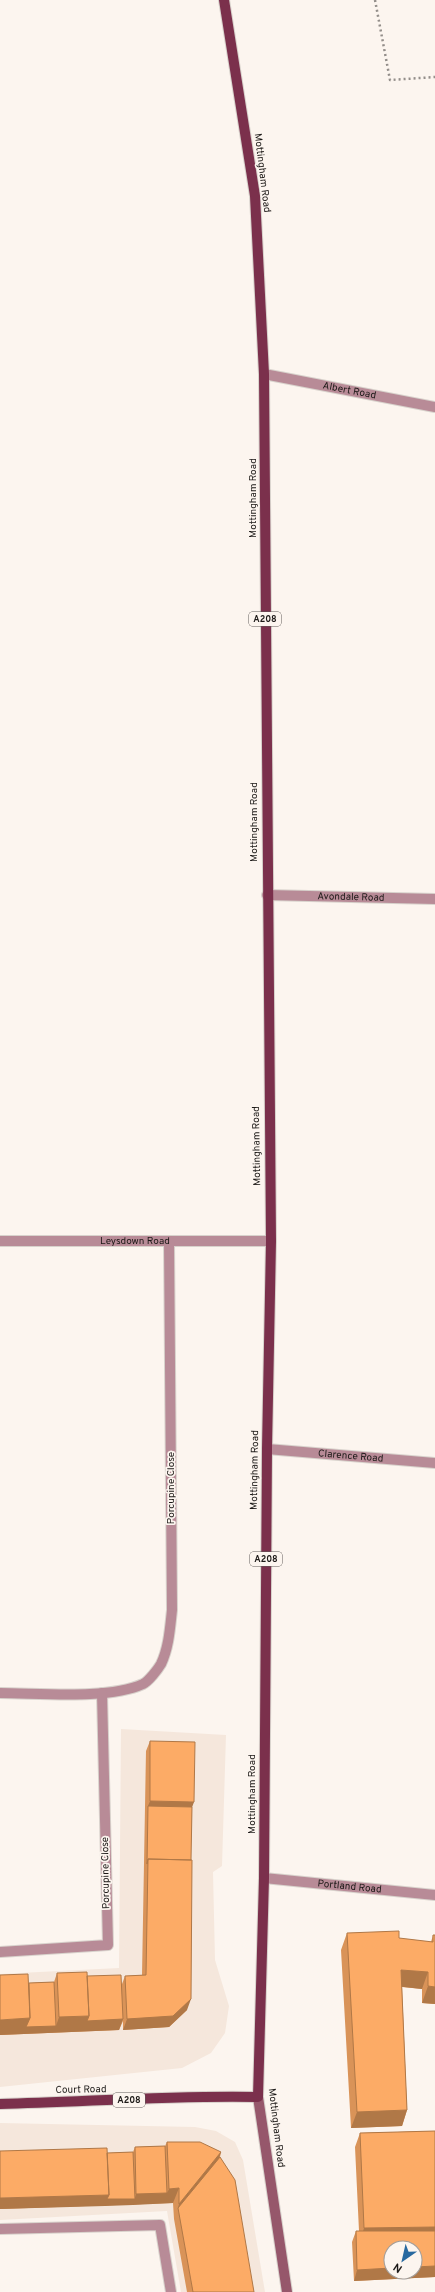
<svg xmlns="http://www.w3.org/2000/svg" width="435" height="2292" viewBox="0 0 435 2292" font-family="Overpass,sans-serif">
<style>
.built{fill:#f5e7dc}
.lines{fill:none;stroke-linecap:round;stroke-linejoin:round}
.service-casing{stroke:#d8d2cc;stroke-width:12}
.minor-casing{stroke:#d8d2cc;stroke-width:12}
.secondary-casing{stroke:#d8d2cc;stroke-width:12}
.primary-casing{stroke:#d8d2cc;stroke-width:12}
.path{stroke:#938e8a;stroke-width:2.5;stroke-dasharray:2 3;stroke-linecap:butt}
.service{stroke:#b88b97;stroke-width:10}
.minor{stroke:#b88b97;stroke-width:10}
.secondary{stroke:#96576b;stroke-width:10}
.primary{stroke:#7b304c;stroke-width:10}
.wall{fill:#d99358}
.shaded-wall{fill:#b07847}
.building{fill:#fcab66;stroke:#b07847}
.labels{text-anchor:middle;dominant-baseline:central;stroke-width:3.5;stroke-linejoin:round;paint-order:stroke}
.shield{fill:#fcf5ef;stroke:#5f5b58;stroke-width:1}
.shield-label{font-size:9px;font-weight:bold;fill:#1c1917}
.street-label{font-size:10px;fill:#1c1917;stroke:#fcf5ef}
</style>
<rect width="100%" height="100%" fill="#fcf5ef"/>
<path class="built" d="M121,1729L226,1735L222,1866L213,1872L215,1960L229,2006L225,2033L211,2053L182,2068L0,2087V1974L119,1968Z
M0,2123L195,2127L216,2131L235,2142L243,2160L265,2292H181L167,2211L0,2220Z"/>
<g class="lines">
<defs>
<path id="service" d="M0,2229L160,2225L171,2292"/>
<g id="minor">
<path id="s1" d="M264,374L435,407"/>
<path id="s2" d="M267,895L435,899"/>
<path id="s3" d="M0,1241H271"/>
<path id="s4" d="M267,1449L435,1463"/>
<path d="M0,1693C39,1693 108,1700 143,1684C149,1681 158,1669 161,1664C169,1647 170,1628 172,1610L169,1241"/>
<path id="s5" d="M264,1878L435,1895"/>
<path d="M0,1952L108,1945L102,1693"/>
</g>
<path id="secondary" d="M258,2097L287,2292"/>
<path id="primary" d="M0,2104C86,2102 172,2095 258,2097L264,1878L267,1449L271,1241L264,374L255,196L224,0"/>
</defs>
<use href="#service" class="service-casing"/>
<use href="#minor" class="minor-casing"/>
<use href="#secondary" class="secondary-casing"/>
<use href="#primary" class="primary-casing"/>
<path class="path" d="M375,0L390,80L435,77"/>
<use href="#service" class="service"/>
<use href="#minor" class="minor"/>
<use href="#secondary" class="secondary"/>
<use href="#primary" class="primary"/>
</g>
<path class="wall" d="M150,1741L192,1807L187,2010L169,2027L123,2030V2021L119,2030L0,2035L29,1983L54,1982L57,1973L87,1976L122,1984L125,1976L142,1975L146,1751Z
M347,1933L431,1942L433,1935H435V2004L422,2003V1989L402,1987L407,2110L402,2126L351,2128L341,1950Z
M435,2131V2277L354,2281L352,2242L356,2231H359L355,2147L360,2133Z
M167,2142L221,2152L220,2157L254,2292H187L174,2219L173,2203L0,2209L107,2153L133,2152L135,2147L165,2146Z"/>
<path class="shaded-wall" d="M150,1801L194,1802L190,1813L148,1806Z
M401,1970L428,1972L422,1989L395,1986Z
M428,1986L435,1987V2004L422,2003Z
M191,1999L187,2010L169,2027L123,2030L127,2019Z
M89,2016L123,2019L119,2030L0,2035V2020L30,2018L56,2026L59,2017Z
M407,2110L402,2126L351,2128L357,2112Z
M221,2152L216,2167L178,2208L179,2204Z
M179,2188L173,2203L133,2205L136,2194L167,2193L169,2189Z
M109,2195L105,2206L0,2209V2198Z
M107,2199H135L133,2205L105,2206Z
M435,2227V2241H360L364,2228Z
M435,2266V2277L354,2281L357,2270L391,2268V2272H415V2267Z"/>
<path class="building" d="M150,1741L195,1742L194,1802L150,1801Z
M148,1806L192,1807L191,1860L148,1859L147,1864Z
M148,1859L192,1860L191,1999L173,2016L127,2019L125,1976L146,1975Z
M399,1931V1938L433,1942V1935H435V1987L428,1986V1972L401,1970L407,2110L357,2112L347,1933Z
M87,1972L89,2016L59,2017L57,1973Z
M28,1974L30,2018L0,2020V1975Z
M121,1975L123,2019L87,2021L89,2016L87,1976Z
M54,1982L56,2026L26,2027L30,2018L29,1983Z
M435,2131V2227L364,2228L360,2133Z
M167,2142H200L221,2152L179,2204V2188L169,2189Z
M165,2146L167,2193L136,2194L135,2147Z
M107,2148L109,2195L0,2198V2151Z
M133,2152L135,2199H107L109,2195L107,2153Z
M220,2157L235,2180L254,2292H193L178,2208Z
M356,2231H435V2266L415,2267V2248H391V2268L357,2270Z"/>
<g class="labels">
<g class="shield">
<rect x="249" y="612" width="32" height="14" rx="3"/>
<rect x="250" y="1552" width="32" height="14" rx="3"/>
<rect x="113" y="2093" width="32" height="14" rx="3"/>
</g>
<g class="shield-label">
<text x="265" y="619">A208</text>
<text x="266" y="1559">A208</text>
<text x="129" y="2100">A208</text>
</g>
<g class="street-label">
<text transform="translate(262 173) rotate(83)">Mottingham Road</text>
<text stroke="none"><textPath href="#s1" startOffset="87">Albert Road</textPath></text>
<text transform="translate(253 498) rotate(-90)">Mottingham Road</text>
<text transform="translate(254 822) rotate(-90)">Mottingham Road</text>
<text stroke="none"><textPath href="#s2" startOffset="84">Avondale Road</textPath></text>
<text transform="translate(257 1146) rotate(-91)">Mottingham Road</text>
<text stroke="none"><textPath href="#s3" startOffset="135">Leysdown Road</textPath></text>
<text stroke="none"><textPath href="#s4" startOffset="84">Clarence Road</textPath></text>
<text transform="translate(255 1470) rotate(-89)">Mottingham Road</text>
<text transform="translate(171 1488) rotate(-90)">Porcupine Close</text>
<text transform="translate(252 1794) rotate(-90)">Mottingham Road</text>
<text transform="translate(106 1873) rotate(-91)">Porcupine Close</text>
<text stroke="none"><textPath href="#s5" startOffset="86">Portland Road</textPath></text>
<text transform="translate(81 2090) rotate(-1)">Court Road</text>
<text transform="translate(276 2128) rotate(83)">Mottingham Road</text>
</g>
</g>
<g transform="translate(403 2260) rotate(214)"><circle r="19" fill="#fcf5ef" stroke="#a29d99"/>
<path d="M0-3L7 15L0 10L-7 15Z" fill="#28699f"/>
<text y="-6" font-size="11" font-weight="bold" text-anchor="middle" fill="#1c1917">N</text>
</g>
</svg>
